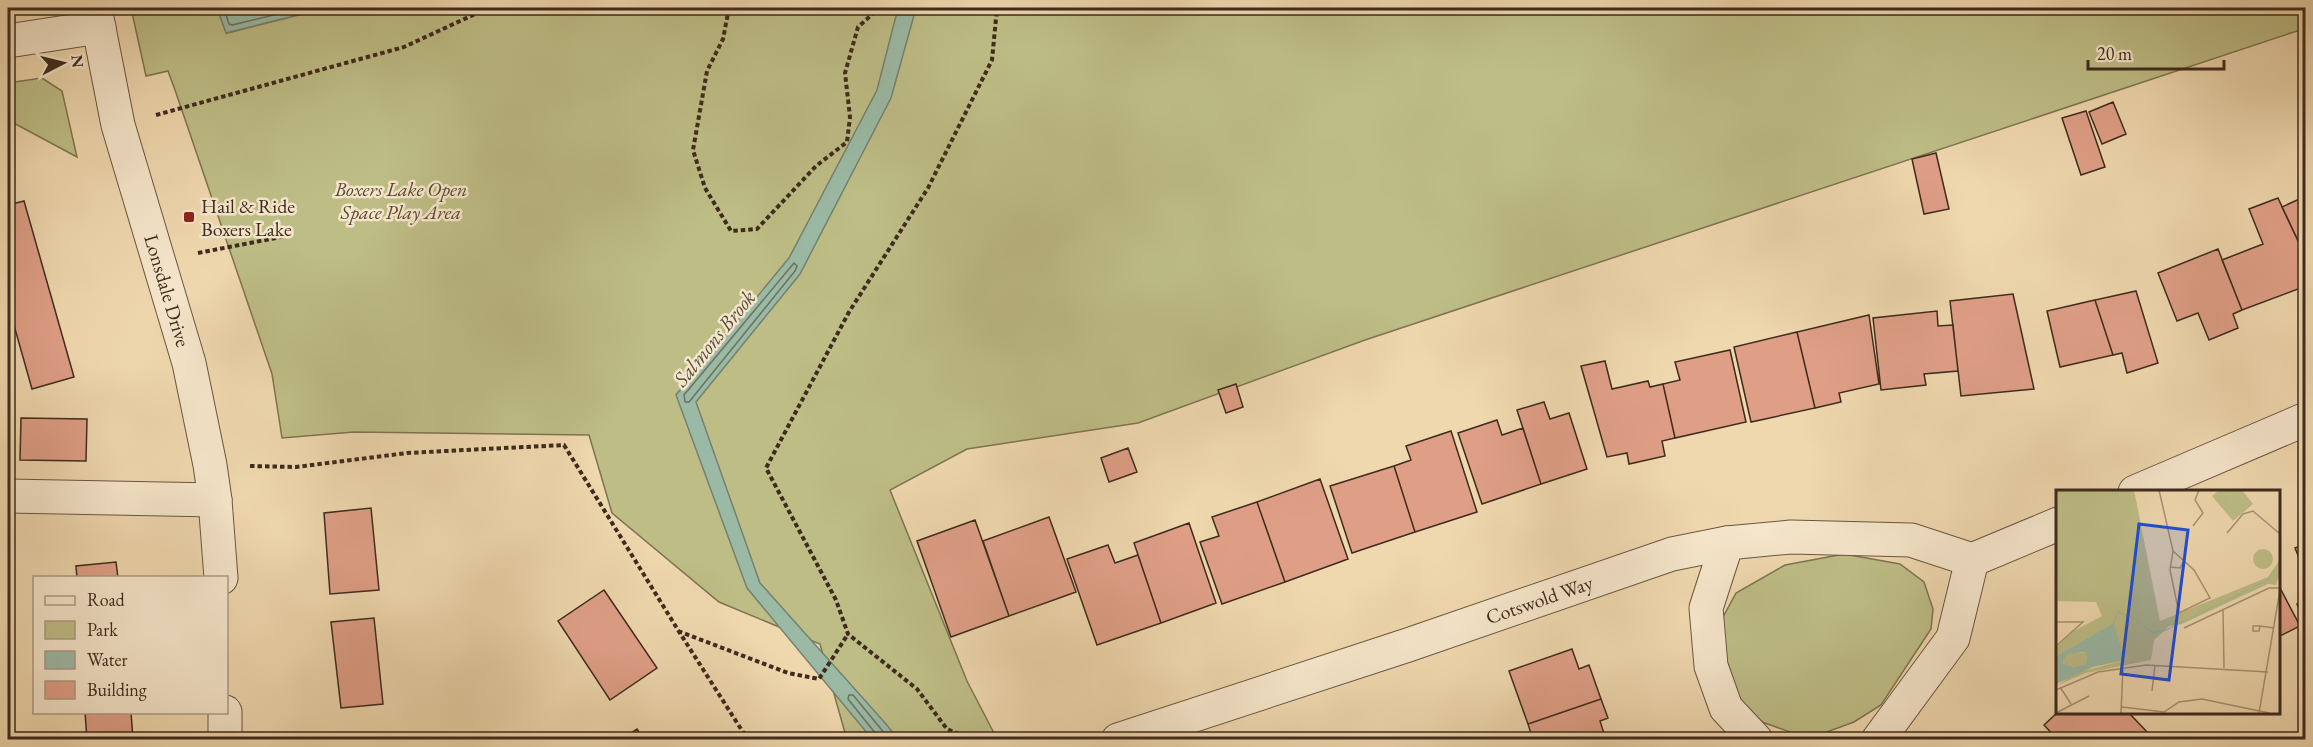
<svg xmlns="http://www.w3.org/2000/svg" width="2313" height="747" viewBox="0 0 2313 747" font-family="'EB Garamond',serif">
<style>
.green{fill:#bebd86;stroke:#7e7452;stroke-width:1.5}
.water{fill:#9bbaa5;stroke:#76816f;stroke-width:1.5}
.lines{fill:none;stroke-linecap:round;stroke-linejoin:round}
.shore{stroke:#6c7261;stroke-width:1.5}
.building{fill:#df9f87;stroke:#3e2b1d;stroke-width:1.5}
.minor-casing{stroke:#6a5641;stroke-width:35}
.path{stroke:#3e2b1d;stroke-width:4;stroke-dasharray:4.5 3;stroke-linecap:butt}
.minor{stroke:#f5e5ca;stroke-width:33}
.poi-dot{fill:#8f2418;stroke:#f5e5ca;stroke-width:2}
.labels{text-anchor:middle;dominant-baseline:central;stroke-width:5;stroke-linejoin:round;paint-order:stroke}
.park-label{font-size:20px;font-style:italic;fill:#584832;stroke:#f5e5ca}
.poi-label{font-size:20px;fill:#3e2b1d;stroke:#f5e5ca;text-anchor:start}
.street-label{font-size:20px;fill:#3e2b1d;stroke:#f5e5ca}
.water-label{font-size:21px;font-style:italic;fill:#554f3f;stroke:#f5e5ca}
.inset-road{fill:none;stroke:#a89274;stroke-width:1.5}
.view{fill:#1d4ed8;fill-opacity:0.15;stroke:#1d4ed8;stroke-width:3}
.inset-edge{fill:none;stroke:#3e2b1d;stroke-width:3}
</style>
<rect width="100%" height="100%" fill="#efd7ae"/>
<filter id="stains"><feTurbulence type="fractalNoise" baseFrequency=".00333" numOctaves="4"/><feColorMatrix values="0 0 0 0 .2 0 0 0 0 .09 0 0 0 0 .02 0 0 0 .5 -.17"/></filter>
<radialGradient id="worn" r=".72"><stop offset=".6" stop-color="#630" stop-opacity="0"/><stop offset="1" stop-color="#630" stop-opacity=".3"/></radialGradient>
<path class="green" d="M131,8H217L227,33L326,8H2305L2306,28L1365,340L1138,423L967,449L890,490L967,681L997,739L847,740L820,644L719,602L612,513L589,435L354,432L282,438L272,374L175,90L168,71L146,76Z
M42,78L62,91L77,157L8,120V83Z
M1844,554L1900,564L1924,582L1933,609L1931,629L1881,705L1854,722L1824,733H1793L1762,722L1739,702L1725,676L1722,619L1736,593L1785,565Z"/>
<path class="water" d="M217,8H326L226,33Z
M898,8H916L891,98L800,274L696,402L760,583L886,724L898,739L873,740L747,588L676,395L789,258L877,90Z"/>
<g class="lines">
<path class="shore" d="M224,8L229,24L232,25L302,8
M794,263L797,266L795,271L689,402H685L684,395Z
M877,740L876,734L848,699L849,695H853L890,740"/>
</g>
<path class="building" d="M2113,102L2126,134L2102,144L2089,112Z
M2086,111L2105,167L2081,175L2062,118Z
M1936,153L1949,209L1924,214L1912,159Z
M2306,196V258L2282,207Z
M2278,198L2306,258V286L2242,310L2222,260L2263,244L2249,209Z
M24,201L74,377L32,389L8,304V205Z
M2218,249L2242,310L2233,314L2238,328L2209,340L2198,313L2177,321L2158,273Z
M2136,291L2158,363L2127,373L2122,353L2113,355L2095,300Z
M2013,294L2034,389L1961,396L1950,301Z
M2095,300L2113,355L2060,367L2047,311Z
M1937,311L1938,326L1953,325L1958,371L1924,374L1926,385L1881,390L1873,318Z
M1869,315L1879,384L1839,393L1841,402L1815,408L1797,332Z
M1797,332L1815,408L1751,422L1734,347Z
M1730,350L1746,422L1675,438L1663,384L1680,380L1675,362Z
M1605,361L1612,389L1648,381L1650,387L1663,384L1675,438L1662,441L1665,456L1629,464L1627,453L1607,457L1581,366Z
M1236,384L1243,407L1226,413L1218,390Z
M1544,402L1550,419L1569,413L1587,469L1541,484L1517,410Z
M21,418L87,419L86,461L20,460Z
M1497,420L1502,435L1523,428L1541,484L1482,504L1458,433Z
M1451,431L1477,512L1415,532L1394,466L1411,460L1406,446Z
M1128,448L1137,472L1109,482L1101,458Z
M1394,466L1415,532L1352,553L1330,486Z
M1320,479L1348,559L1285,582L1257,502Z
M1257,502L1285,582L1222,604L1200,542L1219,536L1212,517Z
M371,508L379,590L330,594L324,513Z
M1049,517L1076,592L1009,616L983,541Z
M975,520L1009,616L951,637L917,541Z
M1189,523L1216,603L1161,623L1134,543Z
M2306,544V575L2295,548Z
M1108,545L1115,563L1138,555L1161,623L1097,645L1067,559Z
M116,562L118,578H77L76,566Z
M2278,584L2300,626L2278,637Z
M604,590L657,668L610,700L558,621Z
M2306,601V626L2297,604Z
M374,618L383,704L341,708L331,622Z
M1572,649L1579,669L1589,665L1601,699L1528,724L1509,671Z
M1601,699L1608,718L1600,721L1606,740H1533L1528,724Z
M85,712H131L133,740H87Z
M2058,712H2128L2148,733L2141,740H2058L2044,725Z
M637,729L644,740H620Z
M380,735V740H337V738Z"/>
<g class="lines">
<defs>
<g id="minor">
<path id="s1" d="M95,8L118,125L189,363L210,465L215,500L221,578"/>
<path d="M8,41L99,27"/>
<path d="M2135,492L2306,419"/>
<path d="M8,496L215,500"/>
<path d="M1727,543L1706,608L1711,666L1726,708L1756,740"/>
<path d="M1972,560L2058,524"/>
<path d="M225,712V740"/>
<path id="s2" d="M1118,740L1408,645L1672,554L1727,543L1791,537L1911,540L1972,560L1953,638L1878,740"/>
</g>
</defs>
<use href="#minor" class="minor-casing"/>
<path class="path" d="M729,8L723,39L707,71L693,150L705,188L731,231L757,229L816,166L847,142L850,117L845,73L858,27L879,8
M156,115L404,47L488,8
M198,253L286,236
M250,466L296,467L407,453L564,445L678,630L748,740
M678,631L788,673L819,679L848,634
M973,740L947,729L917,689L848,634L836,600L766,468L849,312L928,188L992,60L997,8"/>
<use href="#minor" class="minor"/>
</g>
<rect class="poi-dot" x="183" y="211" width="12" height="12" rx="3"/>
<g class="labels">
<g class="park-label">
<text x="401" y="189">Boxers Lake Open<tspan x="401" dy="23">Space Play Area</tspan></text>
</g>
<g class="poi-label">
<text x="201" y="206">Hail &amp; Ride<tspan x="201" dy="23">Boxers Lake</tspan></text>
</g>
<g class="street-label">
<text stroke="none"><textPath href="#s1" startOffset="292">Lonsdale Drive</textPath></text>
<text stroke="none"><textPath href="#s2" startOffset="444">Cotswold Way</textPath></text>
</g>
<g class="water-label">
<text transform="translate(714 338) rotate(-51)">Salmons Brook</text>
</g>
</g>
<g transform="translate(2056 490)">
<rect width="224" height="224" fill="#efd7ae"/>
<path d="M0,0H78L104,131L212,87L223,71V86L220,95L212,94L126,134L113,136L98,150L95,170L30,183L0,196L20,183L69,170L57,133L0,166V157L18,141L46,126L40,112L0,111ZM163,0H186L197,14L177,31L156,6ZM197 69a10 10 0 1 1 20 0a10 10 0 1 1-20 0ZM19,162L31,163L30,174L18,177L6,173L12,164Z" fill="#bebd86"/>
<path d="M223,74L213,90L109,141L96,144L78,128L62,123L58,134L69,170L37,177L0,194V166L57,133L62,121L78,128L96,142L109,140L213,89ZM25,162L31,163L30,174L18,177L6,173L12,164Z" fill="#9bbaa5" fill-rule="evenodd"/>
<path class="inset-road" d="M103,0L117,61M137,36L147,23L139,10L143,0M171,43L187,24L197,21L224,44M117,61L138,80L154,108L123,123L114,80ZM114,77L124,78L129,69M167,120L168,178M0,132H27L0,156M204,136L203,141H197V136H204L218,138M128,138L213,98H224M4,197L15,214M0,200L42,182L90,175L212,182M96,201L99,175M66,217L108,222L123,212L146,209L213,223M0,223L33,206M65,223L67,178M203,223L224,100"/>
<path class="view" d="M83,34L132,40L113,190L65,184Z"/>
<rect width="224" height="224" class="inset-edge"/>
</g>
<rect width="2313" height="747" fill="none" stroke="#efd7ae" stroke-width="30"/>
<rect x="9" y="9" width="2295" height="729" fill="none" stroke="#3e2b1d" stroke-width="3"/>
<rect x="15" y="15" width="2283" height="717" fill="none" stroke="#3e2b1d" stroke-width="1.5"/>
<rect x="33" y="576" width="195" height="138" fill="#f5e5ca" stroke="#ac9b85" stroke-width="1.5"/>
<rect x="45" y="596" width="30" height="9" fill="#f5e5ca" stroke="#ac9b85" stroke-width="1.5"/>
<text x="87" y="606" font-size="18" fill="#3e2b1d">Road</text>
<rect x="45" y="621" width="30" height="18" fill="#bebd86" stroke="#ac9b85" stroke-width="1.5"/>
<text x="87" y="636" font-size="18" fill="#3e2b1d">Park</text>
<rect x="45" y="651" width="30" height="18" fill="#9bbaa5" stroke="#ac9b85" stroke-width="1.5"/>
<text x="87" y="666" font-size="18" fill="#3e2b1d">Water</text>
<rect x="45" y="681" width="30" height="18" fill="#df9f87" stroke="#ac9b85" stroke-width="1.5"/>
<text x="87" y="696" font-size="18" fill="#3e2b1d">Building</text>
<g transform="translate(63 63) rotate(83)" stroke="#f5e5ca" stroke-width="4.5" paint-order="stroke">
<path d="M0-4.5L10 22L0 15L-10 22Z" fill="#3e2b1d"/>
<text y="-9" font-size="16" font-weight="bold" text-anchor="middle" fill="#3e2b1d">N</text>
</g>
<path d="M2088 60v9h136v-9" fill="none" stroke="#3e2b1d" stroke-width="3"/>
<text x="2097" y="60" font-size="18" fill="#3e2b1d" stroke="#f5e5ca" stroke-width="4.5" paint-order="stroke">20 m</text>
<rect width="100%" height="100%" filter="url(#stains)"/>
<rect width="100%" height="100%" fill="url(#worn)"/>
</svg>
